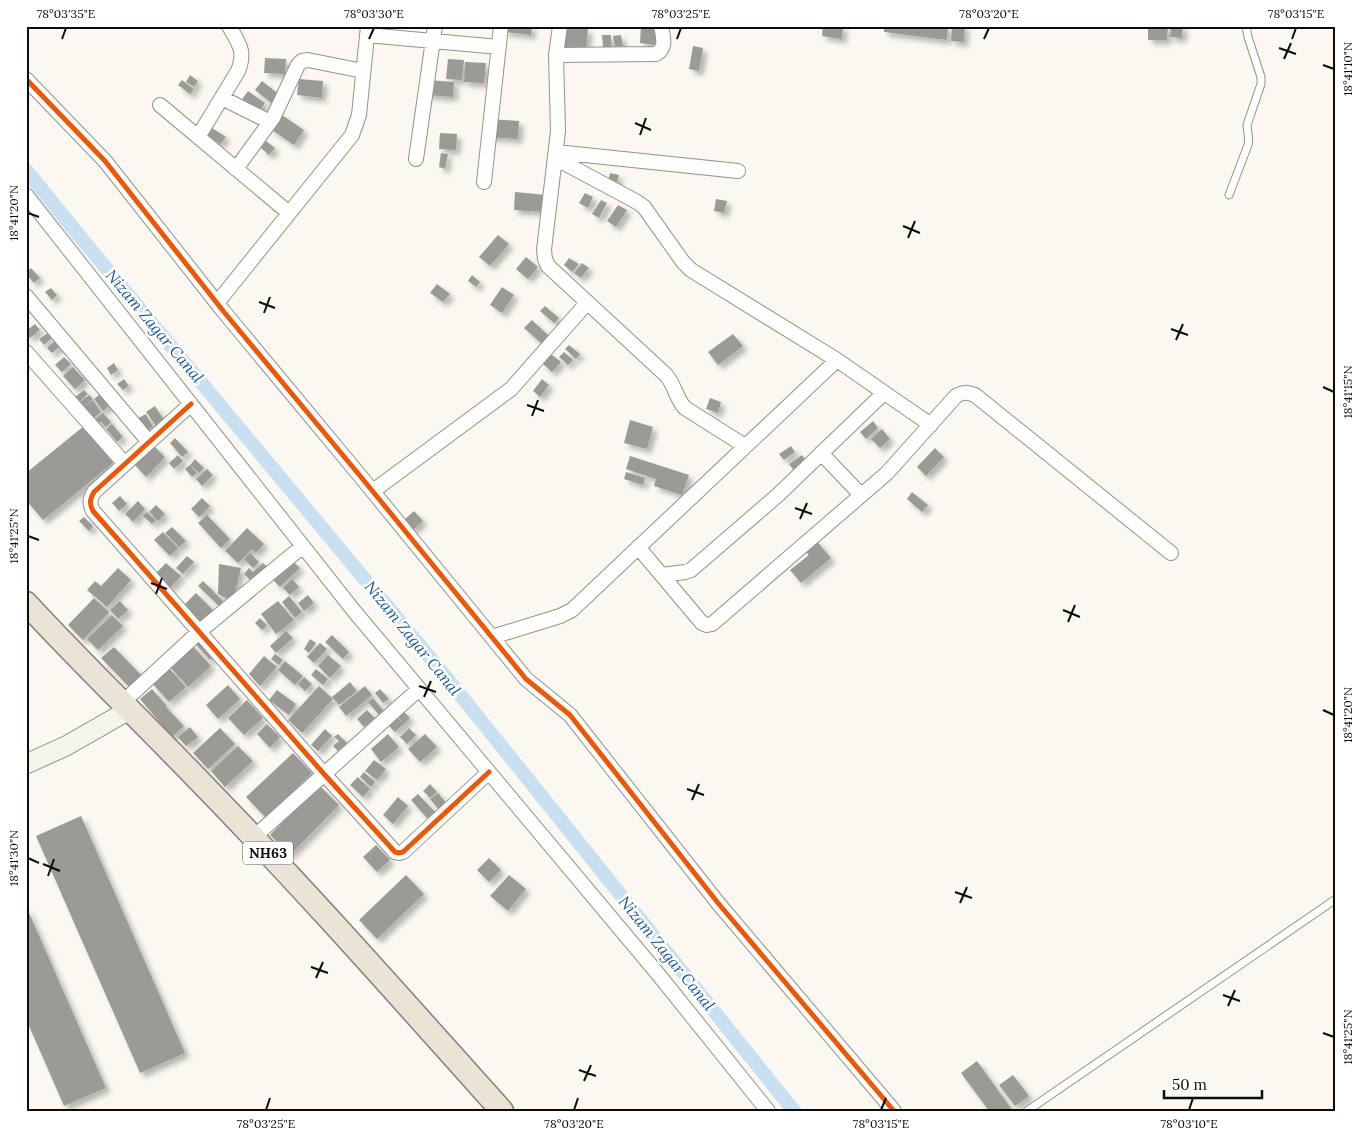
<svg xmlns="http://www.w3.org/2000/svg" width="1362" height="1137" viewBox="0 0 1362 1137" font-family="Lora,serif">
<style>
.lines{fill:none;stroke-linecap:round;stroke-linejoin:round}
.canal{stroke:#c8e0f2;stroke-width:14}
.building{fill:#9c9a96;filter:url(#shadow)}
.service-casing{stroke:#93928f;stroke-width:9}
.minor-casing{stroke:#93928f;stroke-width:16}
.secondary-casing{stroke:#8a8985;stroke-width:21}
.trunk-casing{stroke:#80807c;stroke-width:25}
.service{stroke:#fefefd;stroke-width:7}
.minor{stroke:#fefefd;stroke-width:14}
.secondary{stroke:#f4f4e9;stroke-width:19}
.trunk{stroke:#eae4d6;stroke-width:22}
.cycleway-casing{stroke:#fff;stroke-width:8}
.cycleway{stroke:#e8590c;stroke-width:5}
.ticks{fill:none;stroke:#0c0c0c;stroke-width:2}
.labels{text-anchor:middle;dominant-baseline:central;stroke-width:5;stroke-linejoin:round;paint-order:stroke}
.shield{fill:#fff;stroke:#555;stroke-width:1}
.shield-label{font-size:14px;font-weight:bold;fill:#0c0c0c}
.water-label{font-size:16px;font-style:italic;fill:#1b5798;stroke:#fff}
.neatline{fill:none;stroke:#0c0c0c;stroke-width:2}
.ticks-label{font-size:12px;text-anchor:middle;fill:#0c0c0c}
</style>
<defs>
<filter id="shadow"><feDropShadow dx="4.5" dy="4.5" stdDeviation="2.5" flood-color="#0004"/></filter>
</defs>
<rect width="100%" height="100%" fill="#faf8f0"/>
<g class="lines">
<path class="canal" d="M26,170L82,239L446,677L794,1111"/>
</g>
<path class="building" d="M505,26H532L531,35L504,32Z
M641,26L658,27L656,45L640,43Z
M823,26H843L842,39L822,36Z
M884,26H948L947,40L884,32Z
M952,26H965L964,42L951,41Z
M1148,26H1168L1167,40H1148Z
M1171,26H1183L1182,38L1170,37Z
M565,27L588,29L586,51L563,49Z
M602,35H611V47H603Z
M621,35L623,46L615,47L613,36Z
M693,46L703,48L699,71L689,69Z
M265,58L286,59L285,74L264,73Z
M448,59L464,60L462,80L446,79Z
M465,62L486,63L484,83L464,82Z
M190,75L198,81L194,87L186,82Z
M299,79L323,81L322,98L297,95Z
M182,80L194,89L190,94L178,85Z
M428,80L454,82L453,97L427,95Z
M262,81L281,96L274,105L255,90Z
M248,91L265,103L258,113L241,101Z
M279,113L304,130L294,145L269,128Z
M489,119L519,121L518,139L488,137Z
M212,128L226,137L220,144L207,135Z
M440,133L457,134L456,150L439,149Z
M266,141L275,148L269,155L261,148Z
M441,153L448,154L445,169L439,167Z
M610,173L619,175L615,191L606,189Z
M515,192L546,195L545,212L514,210Z
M585,193L593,197L588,208L579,203Z
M716,199L727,201L724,213L714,211Z
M601,200L607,203L599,218L592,214Z
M618,205L627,210L616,227L607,221Z
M498,235L509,244L490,266L479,257Z
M526,257L538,267L528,279L516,269Z
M569,258L579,264L572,272L564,265Z
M582,263L589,268L581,278L574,273Z
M31,268L40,278L34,283L26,274V273Z
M472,275L480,282L476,287L468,281Z
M437,284L450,294L443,302L430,293Z
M502,287L514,295L502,313L490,305Z
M51,288L57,295L52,300L45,292Z
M545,306L559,318L554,323L540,311Z
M532,320L549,336L542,344L524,328Z
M35,324L40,330L30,338L26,333V331Z
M48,333L52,338L44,345L39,339Z
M733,334L743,346L718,365L708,352Z
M56,340L61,346L52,353L47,348Z
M569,345L580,354L576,359L565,349Z
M564,352L573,360L568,365L559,357Z
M551,354L561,362L552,372L542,363Z
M64,357L71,364L62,372L55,365Z
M114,363L118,370L111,375L107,368Z
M73,367L85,380L75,389L63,376Z
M124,379L129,386L123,390L117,384Z
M542,379L549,385L540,397L533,391Z
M84,390L88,394L79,402L75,397Z
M100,394L110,405L103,411L94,399Z
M89,395L93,399L82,408L78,403Z
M710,398L721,402L718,413L706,409Z
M93,400L101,412L92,419L88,414L93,410L87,414L82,408Z
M155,406L164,420L156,426L146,412Z
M103,413L111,422L106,427L101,422L96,426L92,422Z
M146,414L153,427L146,431L138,418Z
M630,420L653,427L647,449L624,443Z
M873,421L878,428L866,439L860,432Z
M112,424L123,437L117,442L106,429Z
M84,426L113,463L43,520L26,500V473Z
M882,429L890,439L880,448L871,439Z
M175,438L188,452L182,457L170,443Z
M153,445L165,457L146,477L134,464Z
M791,446L795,452L784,460L779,454Z
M935,448L944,457L926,476L917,467Z
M178,455L183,461L174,469L169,463Z
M802,455L808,464L795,472L789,464Z
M630,456L689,475L682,495L654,486L656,479L626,469Z
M195,459L204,468L199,473L190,465Z
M190,465L197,473L192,477L185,469Z
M207,469L213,475L202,486L196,479Z
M626,472L645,478L643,485L624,479Z
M912,492L928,505L922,512L907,499Z
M120,496L127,504L119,511L112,503Z
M202,498L210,506L199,517L191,509Z
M138,501L145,509L133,522L125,514Z
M156,505L165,514L158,521L149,512Z
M414,511L423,521L413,530L404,520Z
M147,512L156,520L152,524L143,516Z
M207,515L230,539L221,548L198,523Z
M84,517L93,526L89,531L79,521Z
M172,527L186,541L179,547L165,533Z
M247,528L264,544L256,553L252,549L238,563L225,551Z
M163,532L178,548L170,556L154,540Z
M815,539L831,558L801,583L790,570L809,555L803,549Z
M250,553L259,562L253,568L244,559Z
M187,556L194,562L183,574L176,568Z
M293,561L300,568L280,587L273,580Z
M166,563L181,576L170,588L155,574Z
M263,563L270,569L254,584L244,574L249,568L253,572Z
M219,564L241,568L233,602L218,594Z
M118,568L131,580L107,607L87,590L95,581L101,586Z
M292,579L299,587L290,595L283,588Z
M203,581L223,601L219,606L198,586Z
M196,593L215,612L199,628L180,609Z
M308,595L314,603L304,611L298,603Z
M289,596L302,612L295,618L282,602Z
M94,598L109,612L83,640L68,625Z
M120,601L128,610L118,619L110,610Z
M278,601L294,620L276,634L261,614Z
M112,615L123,626L98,650L87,639Z
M260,618L267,625L262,630L255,623Z
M286,631L293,638L276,653L270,646Z
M198,635L215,655L210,660L192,640Z
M332,635L349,652L343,659L325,642Z
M310,639L316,643L309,653L304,649Z
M320,643L327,649L314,663L307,657Z
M191,644L211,666L188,687L168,665Z
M114,647L144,678L132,690L101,658Z
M275,654L283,660L279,665L271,659Z
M328,655L341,666L330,678L318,666Z
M264,656L277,667L260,686L249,674Z
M285,661L303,676L295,685L278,670Z
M168,667L186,687L169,702L151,682Z
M316,669L328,679L323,685L311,675Z
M304,677L312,684L305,691L298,684Z
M350,682L357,691L339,705L332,697Z
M228,685L240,699L218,719L206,705Z
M319,686L333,699L302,733L288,720Z
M365,686L372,695L346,716L339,707Z
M152,689L167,706L166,707L184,726L172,737L140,699Z
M380,689L389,699L383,703L375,693Z
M277,690L296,704L289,715L269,700Z
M373,698L384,711L379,715L368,702Z
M247,700L263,718L244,735L228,718Z
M367,710L375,718L364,727L357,719Z
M402,710L410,718L404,724L396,715Z
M397,717L404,724L395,732L388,725Z
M267,724L280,737L270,748L257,734Z
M190,727L198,737L186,746L178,737Z
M220,728L235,744L208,769L193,753Z
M409,728L416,735L407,744L400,737Z
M325,729L332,736L318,751L311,745Z
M338,734L347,743L338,751L333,746L339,741L334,737Z
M388,734L399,747L381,762L371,749Z
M425,734L437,747L420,762L408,749Z
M238,746L253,761L225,787L211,771Z
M293,753L312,773L266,818L246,797Z
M374,760L386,769L377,780L365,771Z
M364,772L375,782L371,787L360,777Z
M358,777L370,789L363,797L350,785Z
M430,784L437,792L430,798L423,791Z
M319,785L339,805L290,855L270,835Z
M438,793L448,805L440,811L430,799Z
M418,794L435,812L427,818L411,800Z
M398,797L408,806L393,824L383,815Z
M81,816L185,1053L140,1073L36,836Z
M376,845L390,860L377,872L363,857Z
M489,858L501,870L489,882L477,870Z
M406,875L424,894L377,939L359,920Z
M509,875L526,889L508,911L490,896Z
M26,906L106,1088L64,1106L26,1019Z
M977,1061L1013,1111H989L961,1073Z
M1013,1075L1029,1096L1015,1106L999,1085Z"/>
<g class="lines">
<defs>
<path id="service" d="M1229,195L1248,145C1250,138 1247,132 1247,125L1261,84V77L1248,37L1246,26
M1027,1111L1336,899"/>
<path id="minor" d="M560,26L556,55L558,131L544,250L545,259L548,266L666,375C675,385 676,399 685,408L745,446
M367,35L499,47
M556,55L656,54C667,48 663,37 661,26
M26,79L105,161L224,312L361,477L526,679L570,715L718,903L894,1111
M222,98L270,122
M160,105L289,213
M198,137L238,71C246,51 239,44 229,26
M556,152L738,171
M555,158L637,202L644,207L683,262L691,270L837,360L931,425
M416,159L435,26
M236,169L273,118L298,65L302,61L308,60L363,71
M484,182L501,26
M26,195L354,611L658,974L768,1111
M26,296L149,442
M217,303L352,135L359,115L368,26
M26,352L125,464
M191,404L94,492C90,499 89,503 93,511L324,774L395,852L399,853L403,852L489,772
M821,453L861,495
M373,491L511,389L587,303
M638,547L702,623L707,625L712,624L887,473L956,396C963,392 967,392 975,395L1171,553
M662,575L685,572L691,570L778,495L884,393
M492,637L560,616L572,610L837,360
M122,703L200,631L303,546
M253,838L419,689"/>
<path id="secondary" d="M26,764L66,746L129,710"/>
<path id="trunk" d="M26,603C86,668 150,729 211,793C311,896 406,1004 502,1111"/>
</defs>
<use href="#service" class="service-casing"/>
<use href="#minor" class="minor-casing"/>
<use href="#secondary" class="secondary-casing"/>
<use href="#trunk" class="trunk-casing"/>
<use href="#service" class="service"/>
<use href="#minor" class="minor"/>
<use href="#secondary" class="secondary"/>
<use href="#trunk" class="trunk"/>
<defs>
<path id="cycleway" d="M26,79L105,161L224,312L361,477L526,679L570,715L718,903L894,1111
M191,404L94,492C90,499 89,503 93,511L324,774L395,852L399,853L403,852L489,772"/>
</defs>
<use href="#cycleway" class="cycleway-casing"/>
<use href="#cycleway" class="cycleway"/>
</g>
<path class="ticks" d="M62,39L66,28M369,39L374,28M677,39L681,28M984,39L989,28M1292,39L1296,28M1279,48L1296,54M1284,59L1291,43M1323,65L1334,69M635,123L651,130M640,135L646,118M28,213L39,217M903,226L920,233M908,238L915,221M259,302L275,308M264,313L270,297M1171,329L1188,335M1176,340L1183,324M1323,387L1334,392M527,405L544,411M532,416L538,400M795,508L812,514M800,519L807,503M28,536L39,540M151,583L167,589M156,594L162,578M1063,610L1080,617M1068,622L1075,605M419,686L436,692M424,697L431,681M1323,710L1334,715M687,789L704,795M692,800L699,784M28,858L39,863M43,864L60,871M48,876L54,859M955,892L972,898M960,903L967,887M311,967L328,973M316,978L323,962M1223,995L1240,1001M1228,1006L1235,990M1323,1033L1334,1037M579,1070L596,1076M584,1081L591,1065M266,1110L270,1098M574,1110L578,1098M881,1110L886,1098M1189,1110L1193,1098"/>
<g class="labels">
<rect class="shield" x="243" y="841.5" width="50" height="23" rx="4"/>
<g class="shield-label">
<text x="268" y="853">NH63</text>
</g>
<g class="water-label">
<text transform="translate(155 326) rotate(50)">Nizam Zagar Canal</text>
<text transform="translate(413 638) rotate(51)">Nizam Zagar Canal</text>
<text transform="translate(667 953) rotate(51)">Nizam Zagar Canal</text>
</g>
</g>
<rect width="1362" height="1137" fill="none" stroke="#ffffff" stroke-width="55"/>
<path d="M1164 1090v8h98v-8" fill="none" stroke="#0c0c0c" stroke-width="2.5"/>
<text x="1172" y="1090" font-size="15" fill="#0c0c0c" stroke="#ffffff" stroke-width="4" paint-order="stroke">50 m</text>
<rect x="28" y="28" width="1306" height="1082" class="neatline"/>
<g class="ticks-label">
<text x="66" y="18">78°03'35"E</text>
<text x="374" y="18">78°03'30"E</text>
<text x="681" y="18">78°03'25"E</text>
<text x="989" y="18">78°03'20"E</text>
<text x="1296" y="18">78°03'15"E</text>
<text transform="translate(1348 69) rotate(-90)" y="4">18°41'10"N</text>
<text transform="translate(14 213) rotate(-90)" y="4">18°41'20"N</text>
<text transform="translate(1348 392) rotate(-90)" y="4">18°41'15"N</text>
<text transform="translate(14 536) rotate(-90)" y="4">18°41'25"N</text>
<text transform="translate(1348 715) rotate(-90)" y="4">18°41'20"N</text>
<text transform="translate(14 858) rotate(-90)" y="4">18°41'30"N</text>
<text transform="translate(1348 1037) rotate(-90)" y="4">18°41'25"N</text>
<text x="266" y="1128">78°03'25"E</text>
<text x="574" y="1128">78°03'20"E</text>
<text x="881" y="1128">78°03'15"E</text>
<text x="1189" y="1128">78°03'10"E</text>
</g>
</svg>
